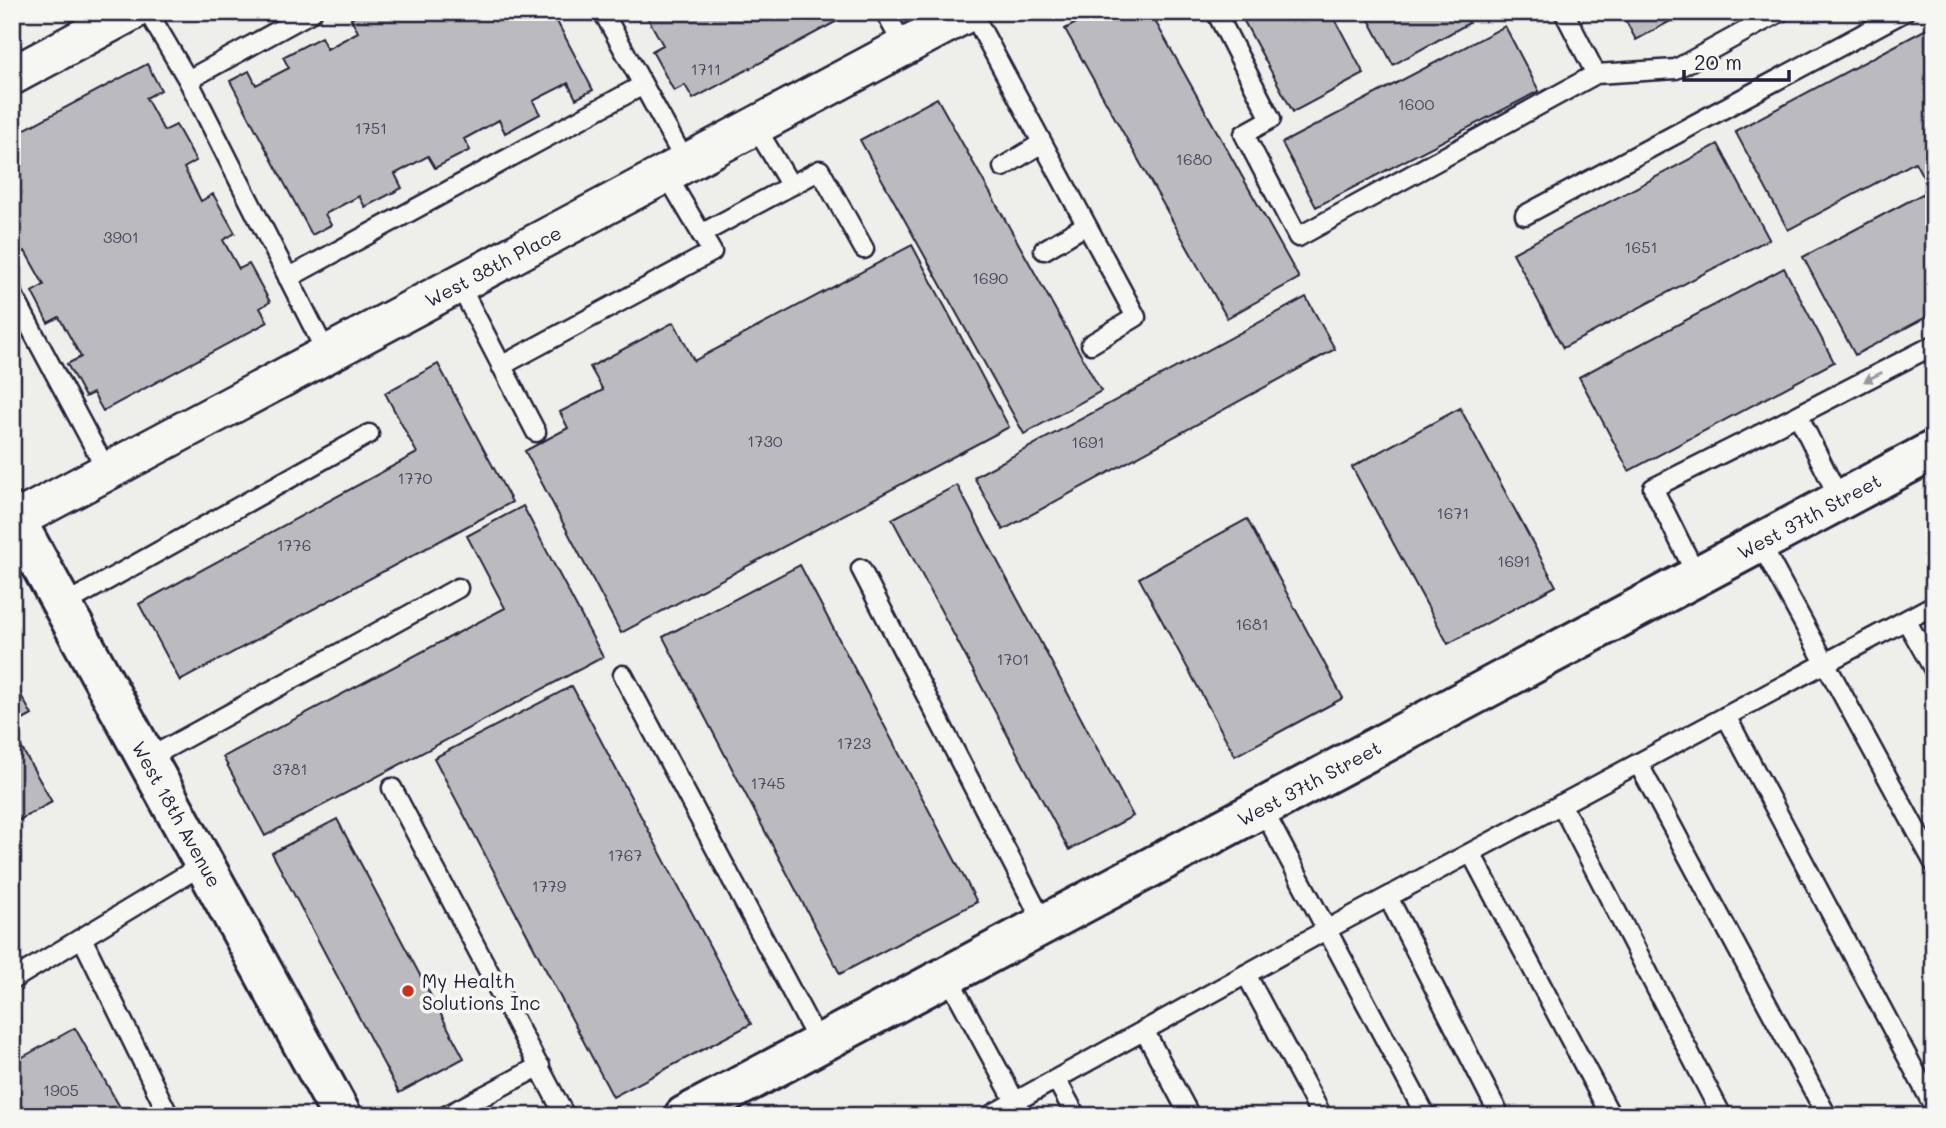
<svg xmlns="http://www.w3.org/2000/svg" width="1946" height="1128" viewBox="0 0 1946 1128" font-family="Mali,sans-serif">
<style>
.building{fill:#bbbbbf;stroke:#22223b;stroke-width:2}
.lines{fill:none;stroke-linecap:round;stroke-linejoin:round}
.lane-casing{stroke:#22223b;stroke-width:23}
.street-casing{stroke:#22223b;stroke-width:42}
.secondary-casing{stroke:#22223b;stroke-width:44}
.lane{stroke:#f6f6f2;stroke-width:18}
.street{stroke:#f6f6f2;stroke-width:37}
.secondary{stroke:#f6f6f2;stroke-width:38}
.oneway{fill:#9797a0}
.poi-dot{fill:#c8321e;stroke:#f6f6f2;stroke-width:2.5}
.labels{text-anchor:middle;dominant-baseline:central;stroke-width:7;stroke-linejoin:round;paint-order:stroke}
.number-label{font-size:16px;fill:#48485c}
.street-label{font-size:19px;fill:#22223b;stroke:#f6f6f2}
.poi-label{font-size:19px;fill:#22223b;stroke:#f6f6f2;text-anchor:start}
</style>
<rect width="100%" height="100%" fill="#eeeeeb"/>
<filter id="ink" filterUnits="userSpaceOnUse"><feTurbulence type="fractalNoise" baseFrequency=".0143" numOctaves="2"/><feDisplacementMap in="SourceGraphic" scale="14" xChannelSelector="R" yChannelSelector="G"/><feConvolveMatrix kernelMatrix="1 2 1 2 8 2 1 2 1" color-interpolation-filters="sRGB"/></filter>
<g filter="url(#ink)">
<path class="building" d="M363,12H552L593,90L576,99L568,83L533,101L540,114L505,133L499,120L464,139L470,150L435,168L428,156L395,174L402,188L365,207L359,196L325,214L331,225L312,235L230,81L249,71L256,85L289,68L283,57L321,37L327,49L358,32L351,19Z
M630,12H851L852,13L693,99L685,85L674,91L652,51L663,45L645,13L633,19Z
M1096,12H1150L1299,278L1227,318L1065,29Z
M1239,12H1331L1364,74L1293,112Z
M1365,12H1463L1469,23L1393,65Z
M1621,12H1687L1636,40Z
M1934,25V313L1855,355L1803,257L1930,190L1915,162L1788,230L1735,131Z
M1505,26L1539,91L1316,207L1282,143Z
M147,64L161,90L146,98L164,131L176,125L196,161L184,168L201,201L213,194L235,233L223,240L239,269L249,264L270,302L260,308L268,322L103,411L93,393L85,397L67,364L81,357L59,317L48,323L32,292L44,285L25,251L14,257L12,254V136Z
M937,98L1101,391L1024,434L860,140Z
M1718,144L1769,239L1563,348L1513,253Z
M912,245L1009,427L621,633L525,451L568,428L560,412L603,390L590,367L674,322L694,361Z
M1784,268L1834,362L1629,471L1579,377Z
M1306,297L1335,349L1003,530L974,477Z
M438,364L512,502L180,681L139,604L417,453L385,393Z
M1460,408L1556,586L1448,644L1352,467Z
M957,485L1133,816L1069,850L892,519Z
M523,506L603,657L265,836L223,757L505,608L467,536Z
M1247,519L1343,698L1235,756L1139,578Z
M800,565L977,902L840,974L663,637Z
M12,679L32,715L12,726Z
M572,686L751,1024L613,1097L434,758Z
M12,731L52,802L12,824Z
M337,819L464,1058L399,1093L272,853Z
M75,1028L125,1116H12V1063Z"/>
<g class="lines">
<defs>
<path id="lane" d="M148,12L188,80L312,12
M603,12L686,163
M885,12L904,47
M972,12L1136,317L1091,344
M1216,12L1271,119L1244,134L1298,237L1596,74L1564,12
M1596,74L1676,69L1780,12
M188,80L327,354
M755,126L791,186
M1003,167L1042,143
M1525,215L1904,12
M701,234L820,170L864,249
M1044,250L1086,225
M288,278L643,85
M459,284L536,432
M12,293L107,471
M501,366L712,252L666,174
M1798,415L1934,345
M1760,543L1934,863
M861,569L1044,924
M1697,576L1653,488L1798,415L1840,500
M63,605L369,434
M1906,620L1934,670
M623,675L819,1043
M1726,716L1934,1107
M147,759L458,588
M1638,763L1827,1116
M392,788L565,1116
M1561,804L1722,1116
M1262,808L1426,1116
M1471,853L1611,1116
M1388,897L1500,1116
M82,938L169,1116
M1246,974L1322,1116
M947,975L1015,1101
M12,980L204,864
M1144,1030L1190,1116
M1056,1079L1076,1116
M446,1116L540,1066
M989,1116L1326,930L1934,605"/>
<path id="street" d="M12,76L131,12
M16,520L969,12"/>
<path id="secondary" d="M12,513L342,1116
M684,1116L1934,450"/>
</defs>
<use href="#lane" class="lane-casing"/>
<use href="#street" class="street-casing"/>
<use href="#secondary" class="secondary-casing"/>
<use href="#lane" class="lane"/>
<use href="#street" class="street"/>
<use href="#secondary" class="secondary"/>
</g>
<defs><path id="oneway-solid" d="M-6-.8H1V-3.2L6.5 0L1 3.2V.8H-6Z" transform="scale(1.75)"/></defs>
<use class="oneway" href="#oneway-solid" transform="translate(1873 377) rotate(153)"/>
</g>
<circle class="poi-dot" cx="408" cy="991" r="7"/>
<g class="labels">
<g class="number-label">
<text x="706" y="68">1711</text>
<text x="1416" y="103">1600</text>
<text x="371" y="127">1751</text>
<text x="1194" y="158">1680</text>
<text x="121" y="236">3901</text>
<text x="1641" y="246">1651</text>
<text x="990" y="277">1690</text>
<text x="765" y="440">1730</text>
<text x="1088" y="441">1691</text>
<text x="415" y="477">1770</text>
<text x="1453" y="512">1671</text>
<text x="294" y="544">1776</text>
<text x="1514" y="560">1691</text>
<text x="1252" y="623">1681</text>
<text x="1013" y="658">1701</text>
<text x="854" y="742">1723</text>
<text x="290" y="768">3781</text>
<text x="768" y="782">1745</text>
<text x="625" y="854">1767</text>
<text x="549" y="885">1779</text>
<text x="61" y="1089">1905</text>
</g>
<g class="street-label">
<text transform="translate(493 266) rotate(-28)">West 38th Place</text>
<text transform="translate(1809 516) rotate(-28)">West 37th Street</text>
<text transform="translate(1309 783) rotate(-28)">West 37th Street</text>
<text transform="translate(177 814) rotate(61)">West 18th Avenue</text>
</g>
<g class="poi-label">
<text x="422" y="980">My Health<tspan x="422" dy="22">Solutions Inc</tspan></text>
</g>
</g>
<rect width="1946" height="1128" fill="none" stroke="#f6f6f2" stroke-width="42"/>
<rect x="21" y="21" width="1904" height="1086" fill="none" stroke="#22223b" stroke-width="2.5" filter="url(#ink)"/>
<path d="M1684 70v10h105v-10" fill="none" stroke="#22223b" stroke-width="3.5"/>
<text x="1694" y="70" font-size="21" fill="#22223b" stroke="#f6f6f2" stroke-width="5" paint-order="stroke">20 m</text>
</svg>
